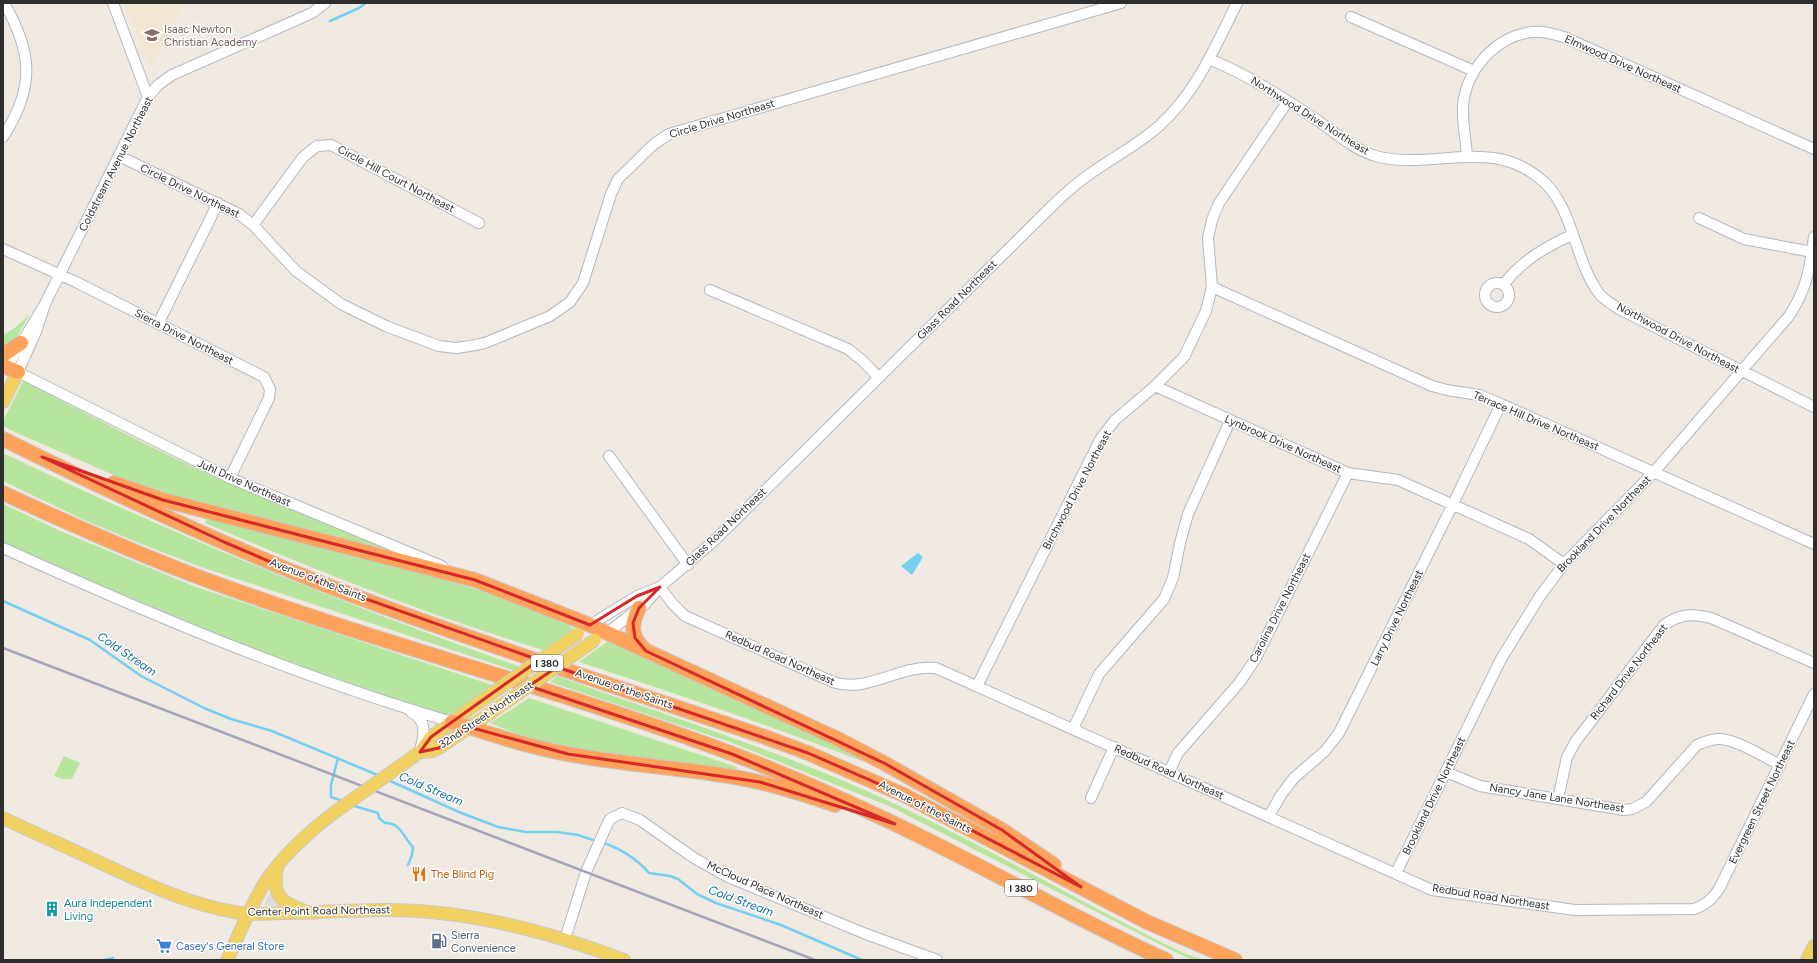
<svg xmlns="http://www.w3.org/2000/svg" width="1817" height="963" viewBox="0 0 1817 963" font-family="Figtree,sans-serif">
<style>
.education{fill:#f0e6d1}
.green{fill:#b6e59e}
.plaza{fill:#dfdcd8}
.water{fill:#75cff0}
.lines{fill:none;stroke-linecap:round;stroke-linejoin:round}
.stream{stroke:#75cff0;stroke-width:2.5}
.minor-casing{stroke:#b4b7c1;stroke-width:12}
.major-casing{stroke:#c9c9c9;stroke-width:14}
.highway-casing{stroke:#c9c9c9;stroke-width:16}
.minor{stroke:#fff;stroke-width:10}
.major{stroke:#f2d163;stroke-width:12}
.highway{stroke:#ffa35c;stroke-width:14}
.rail{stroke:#a3a6b8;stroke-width:2.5}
.major-bridge-casing{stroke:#c9c9c9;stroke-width:14;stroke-linecap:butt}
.major-bridge{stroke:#f2d163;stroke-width:12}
.marked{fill:none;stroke:#d62828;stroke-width:3;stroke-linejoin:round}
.labels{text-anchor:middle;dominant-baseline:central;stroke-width:3;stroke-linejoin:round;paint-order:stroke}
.shield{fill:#fff;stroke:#6d6d6d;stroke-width:1}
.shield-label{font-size:10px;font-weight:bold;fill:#2e2e2e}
.education-label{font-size:11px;fill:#785e54;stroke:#fff;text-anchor:start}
.street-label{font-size:11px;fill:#2e2e2e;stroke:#fff}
.food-label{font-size:11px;fill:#c56008;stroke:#fff;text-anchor:start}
.culture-label{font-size:11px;fill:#0d838f;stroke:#fff;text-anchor:start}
.service-label{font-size:11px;fill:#4e5e75;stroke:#fff;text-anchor:start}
.shop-label{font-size:11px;fill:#366cbe;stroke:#fff;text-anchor:start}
.water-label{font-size:12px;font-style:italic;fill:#0d6fa3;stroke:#fff}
</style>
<rect width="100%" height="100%" fill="#efe9e1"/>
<path class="education" d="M124,3H183L151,67Z"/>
<path class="green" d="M30,314L15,340L3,351V335L16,327Z
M23,381C98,419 173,460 251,493C305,516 361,534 413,560L213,509L132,483L17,433L3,426V421Z
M3,453C172,534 344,605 521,667L515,671L198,566L139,543L82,519L3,481Z
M3,504L65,533L196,587L495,686L448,718L256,650L135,600L3,543Z
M207,518C300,542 394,563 485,592C512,601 550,611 572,628V632L543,650C428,615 315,570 205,523Z
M611,639L873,763L872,765C775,727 677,694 579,662Z
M557,676C654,711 752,742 846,782C952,827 1051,886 1153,938L1188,955L1206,960H1193L1169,949L891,807L730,742L550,682Z
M529,698L737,767L736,772L543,744L490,723Z
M64,756L80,763L72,779H62L54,776Z"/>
<path class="plaza" d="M271,890L283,906L264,905Z"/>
<path class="water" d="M918,553L923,557L912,575L901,566Z"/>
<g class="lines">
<path class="stream" d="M330,21L359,8L366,3
M3,601L90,640L141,676L204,708L231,719L272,731L380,776
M338,758L331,785V797L343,801
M388,780L459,812L498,827L526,832H557L578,835L596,841
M351,805L378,813L379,818L385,823C400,822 404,838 413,847L412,855L408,865
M601,842C619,848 637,859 649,873L670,876L678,879L697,894L716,903L781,925L862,960
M104,960L113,958"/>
<defs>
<path id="minor" d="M113,3L148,97
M1351,17L1474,71
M1209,59C1248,75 1282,97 1317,120C1335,133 1357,152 1379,157C1438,170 1494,135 1545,183C1573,210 1575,260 1598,292C1602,299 1612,304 1619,309L1814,407
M3,137C35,88 33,53 4,3
M119,156L239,214L253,225L296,271L341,304L388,327L439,346L456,348L470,346L485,343L550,316L570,302L583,283L611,194L618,179L654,144L669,134L1121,3
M1467,157C1466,140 1462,122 1463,105C1467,66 1502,29 1543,32C1550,33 1557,35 1564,37L1814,149
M1699,218L1744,239L1812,252
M253,225L303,157L317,146L331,145L479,223
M3,249L76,282L264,377L270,389L269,398L230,478
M1485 295a12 12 0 1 1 24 0a12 12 0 1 1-24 0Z
M1504,284C1523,260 1545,247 1572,235
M1212,287L1432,386L1447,390L1479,395L1501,404L1814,544
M710,290L848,349L863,361L878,377
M45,304L37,329L18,372L230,478L442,566
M158,324L218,203
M7,367L45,304L148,97L158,85L172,75L312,13L325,3
M1155,386L1348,473L1398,480L1529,539L1564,564
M609,456L688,565
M3,548C149,614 298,677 452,722
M660,587L672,603L685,616L833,682C868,694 900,664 936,668L1432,890L1575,910L1694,909C1706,905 1712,899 1719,889L1814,694
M590,625L637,596L660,587
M607,633L645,604L660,587L715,540L1053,205C1060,198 1067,192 1074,186C1100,164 1133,149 1159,126C1196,93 1215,47 1237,3
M977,686L1101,438L1115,420L1155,386L1184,357L1206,311L1212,287L1208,238L1212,220L1219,203L1288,101
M411,712C428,721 424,735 420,750
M1073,729L1099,674L1164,599L1173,578L1180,543L1188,514L1230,421
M1169,772L1178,753L1240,682L1256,658L1348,473
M1446,772L1480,786L1624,810L1632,809L1646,802L1697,745C1704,742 1711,739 1719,739C1736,739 1764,757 1780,765
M1091,798L1114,747
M1558,799L1567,757L1576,741L1664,625C1680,614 1692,613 1711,618L1814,663
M1269,816L1281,795L1294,778L1325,751L1339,733L1453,504L1501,404
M1396,873L1501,659L1540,596L1564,564L1654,472L1789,316C1808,287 1809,270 1814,237
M565,939L586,872L606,827L610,819L622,813L640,820L694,858L728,877L866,934L937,960"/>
<path id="major" d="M3,402L18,372
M468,710L431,737L420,752L432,751L439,748L486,716
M3,818C32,832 62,845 92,859C138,880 183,903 234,912C250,915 267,914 283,913C320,913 356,909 393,910C472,911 550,932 624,960
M277,868C272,896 280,902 305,911
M227,960C240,933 251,903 268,878C286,852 310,831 335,812
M1807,960L1814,946"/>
<path id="highway" d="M3,355L21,343
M3,366L18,372
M3,439C106,490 211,539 318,582C465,639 616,686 765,737L808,753L904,795L1147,922L1235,960
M114,483L163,500L475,580L590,625L838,739L884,763L1002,830L1054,865
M3,493C72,525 141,556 212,582C384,645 562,690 733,754C814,785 892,821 969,861C1034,894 1099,930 1166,960
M639,608C631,624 630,636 644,649
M452,722C491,734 528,747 568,754C619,764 671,767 721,775C760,780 798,792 835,805"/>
</defs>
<use href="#minor" class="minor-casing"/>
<use href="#major" class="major-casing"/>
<use href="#highway" class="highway-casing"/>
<use href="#minor" class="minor"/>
<use href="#major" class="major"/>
<use href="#highway" class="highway"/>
<path class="rail" d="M3,648L815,960"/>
<defs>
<path id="major-bridge" d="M468,710L578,634
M486,716L595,640
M335,812L420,752"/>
</defs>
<use href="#major-bridge" class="major-bridge-casing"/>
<use href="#major-bridge" class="major-bridge"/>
</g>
<path class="marked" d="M42,457L163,500L475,580L590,625L637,596L660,587L639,608L633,623L635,638L646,651L884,763L1002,830L1081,887L904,795L808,753L557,667L529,686L732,754L895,824L760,782L568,754L469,727L439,748L420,752L431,737L539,660L318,582L224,542Z"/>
<defs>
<symbol id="school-bare" viewBox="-9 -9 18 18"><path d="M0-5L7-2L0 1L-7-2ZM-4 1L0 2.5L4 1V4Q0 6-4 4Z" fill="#8d6e63" stroke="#fff" stroke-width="2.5" paint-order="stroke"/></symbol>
<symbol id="restaurant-bare" viewBox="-9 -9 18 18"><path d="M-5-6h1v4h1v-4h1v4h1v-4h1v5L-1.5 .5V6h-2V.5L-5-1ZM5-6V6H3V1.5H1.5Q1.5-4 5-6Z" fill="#e8710a" stroke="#fff" stroke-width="2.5" paint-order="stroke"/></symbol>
<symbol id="building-bare" viewBox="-9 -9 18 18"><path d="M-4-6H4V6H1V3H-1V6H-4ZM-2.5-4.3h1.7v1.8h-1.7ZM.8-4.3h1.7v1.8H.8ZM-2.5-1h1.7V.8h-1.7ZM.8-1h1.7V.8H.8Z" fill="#0f9aa8" stroke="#fff" stroke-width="2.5" paint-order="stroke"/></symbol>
<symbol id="fuel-bare" viewBox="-9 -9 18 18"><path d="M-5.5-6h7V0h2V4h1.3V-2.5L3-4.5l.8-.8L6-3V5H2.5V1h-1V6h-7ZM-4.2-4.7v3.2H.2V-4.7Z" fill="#5c6f8a" stroke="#fff" stroke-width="2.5" paint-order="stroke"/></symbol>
<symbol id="supermarket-bare" viewBox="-9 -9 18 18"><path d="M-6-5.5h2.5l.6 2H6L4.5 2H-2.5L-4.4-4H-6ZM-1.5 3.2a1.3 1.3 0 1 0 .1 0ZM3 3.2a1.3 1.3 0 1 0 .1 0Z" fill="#3f7fe0" stroke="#fff" stroke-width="2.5" paint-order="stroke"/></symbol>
</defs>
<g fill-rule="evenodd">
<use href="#school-bare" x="141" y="24" width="22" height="22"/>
<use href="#restaurant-bare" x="408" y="863" width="22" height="22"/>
<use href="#building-bare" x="41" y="898" width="22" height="22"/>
<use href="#fuel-bare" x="428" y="930" width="22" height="22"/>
<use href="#supermarket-bare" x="153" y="935" width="22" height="22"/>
</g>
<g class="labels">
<g class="shield">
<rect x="531" y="655" width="32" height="16" rx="3"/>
<rect x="1005" y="880" width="32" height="16" rx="3"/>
</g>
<g class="shield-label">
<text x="547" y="663">I 380</text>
<text x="1021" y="888">I 380</text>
</g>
<g class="education-label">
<text x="164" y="29">Isaac Newton<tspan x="164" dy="13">Christian Academy</tspan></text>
</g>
<g class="street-label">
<text transform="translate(1623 64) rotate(24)">Elmwood Drive Northeast</text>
<text transform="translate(1310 116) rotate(32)">Northwood Drive Northeast</text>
<text transform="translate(722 119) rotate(-17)">Circle Drive Northeast</text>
<text transform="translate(116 164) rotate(-63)">Coldstream Avenue Northeast</text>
<text transform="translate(396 179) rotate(28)">Circle Hill Court Northeast</text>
<text transform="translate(190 191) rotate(26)">Circle Drive Northeast</text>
<text transform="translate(957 300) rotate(-45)">Glass Road Northeast</text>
<text transform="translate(184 337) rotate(27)">Sierra Drive Northeast</text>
<text transform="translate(1678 338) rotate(28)">Northwood Drive Northeast</text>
<text transform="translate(1536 421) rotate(23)">Terrace Hill Drive Northeast</text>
<text transform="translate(1283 444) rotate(24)">Lynbrook Drive Northeast</text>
<text transform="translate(244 483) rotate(24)">Juhl Drive Northeast</text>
<text transform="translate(1077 490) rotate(-62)">Birchwood Drive Northeast</text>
<text transform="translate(1604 524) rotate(-46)">Brookland Drive Northeast</text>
<text transform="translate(726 527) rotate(-44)">Glass Road Northeast</text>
<text transform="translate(318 580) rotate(21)">Avenue of the Saints</text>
<text transform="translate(1280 608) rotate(-63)">Carolina Drive Northeast</text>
<text transform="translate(1397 618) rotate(-64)">Larry Drive Northeast</text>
<text transform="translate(780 658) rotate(24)">Redbud Road Northeast</text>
<text transform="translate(1629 672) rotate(-52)">Richard Drive Northeast</text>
<text transform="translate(624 689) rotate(19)">Avenue of the Saints</text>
<text transform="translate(486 715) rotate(-34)">32nd Street Northeast</text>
<text transform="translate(1169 772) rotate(24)">Redbud Road Northeast</text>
<text transform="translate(1434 796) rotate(-64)">Brookland Drive Northeast</text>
<text transform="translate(1557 798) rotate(9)">Nancy Jane Lane Northeast</text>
<text transform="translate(1762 802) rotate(-64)">Evergreen Street Northeast</text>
<text transform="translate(925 807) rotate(27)">Avenue of the Saints</text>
<text transform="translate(765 890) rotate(24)">McCloud Place Northeast</text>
<text transform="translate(1491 897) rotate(9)">Redbud Road Northeast</text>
<text transform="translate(319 911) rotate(-1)">Center Point Road Northeast</text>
</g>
<g class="food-label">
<text x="431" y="874">The Blind Pig</text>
</g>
<g class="culture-label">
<text x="64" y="903">Aura Independent<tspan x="64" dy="13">Living</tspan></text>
</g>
<g class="service-label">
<text x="451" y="935">Sierra<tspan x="451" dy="13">Convenience</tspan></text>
</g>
<g class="shop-label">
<text x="176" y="946">Casey's General Store</text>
</g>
<g class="water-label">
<text transform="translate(127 654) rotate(34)">Cold Stream</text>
<text transform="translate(431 789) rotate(23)">Cold Stream</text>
<text transform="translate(741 901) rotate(20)">Cold Stream</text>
</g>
</g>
<rect width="1817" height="963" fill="none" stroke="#2e2e2e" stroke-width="8"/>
</svg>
